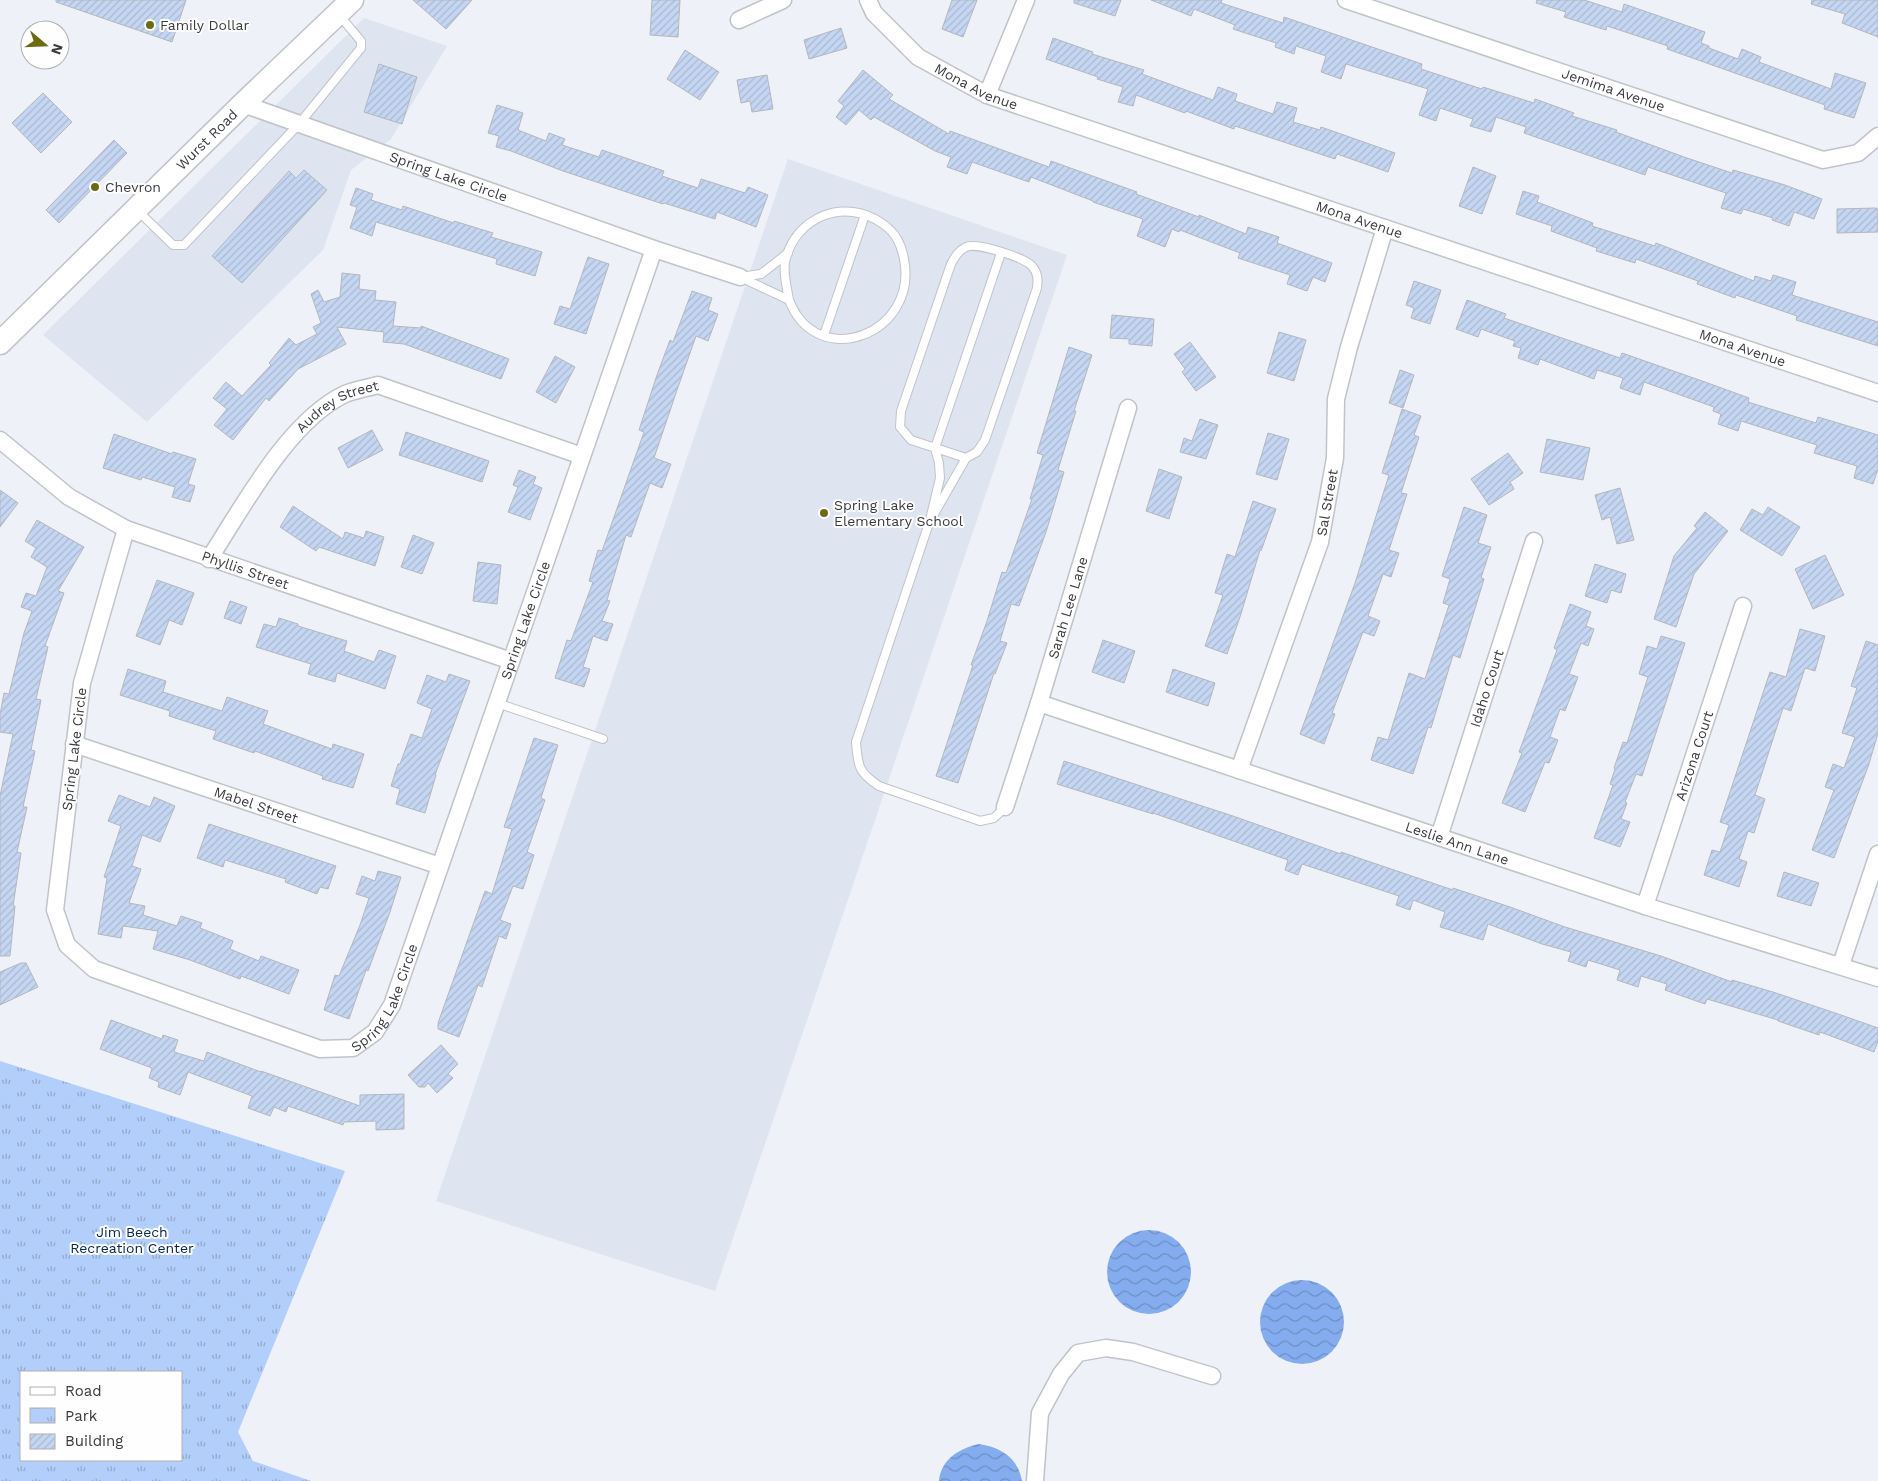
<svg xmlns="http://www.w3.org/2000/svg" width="1878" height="1481" viewBox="0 0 1878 1481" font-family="'Work Sans',sans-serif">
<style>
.built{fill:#dee5f0}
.park{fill:url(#park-tufts);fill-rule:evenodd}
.water{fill:url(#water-waves)}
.building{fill:url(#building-hatch);stroke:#b4b7bc}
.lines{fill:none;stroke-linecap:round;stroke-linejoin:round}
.lane-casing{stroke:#c0c3c8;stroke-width:10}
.street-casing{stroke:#c0c3c8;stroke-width:19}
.secondary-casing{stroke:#c0c3c8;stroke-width:25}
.lane{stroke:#fff;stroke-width:8}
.street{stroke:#fff;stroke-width:16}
.secondary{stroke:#fff;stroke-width:22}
.poi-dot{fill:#6d6c0c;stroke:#fefefe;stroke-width:2}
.labels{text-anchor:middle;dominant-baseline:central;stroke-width:4;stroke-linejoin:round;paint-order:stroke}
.poi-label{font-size:14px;fill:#3a3b3e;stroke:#fefefe;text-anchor:start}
.street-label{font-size:14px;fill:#3a3b3e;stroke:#fefefe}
.park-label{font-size:14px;fill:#032860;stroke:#fefefe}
</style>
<defs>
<pattern id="park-tufts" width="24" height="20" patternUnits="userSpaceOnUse" patternTransform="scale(1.25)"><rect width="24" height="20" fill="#b2cefa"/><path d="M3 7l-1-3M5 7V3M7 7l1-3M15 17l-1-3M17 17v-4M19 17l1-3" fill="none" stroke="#92a8cc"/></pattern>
<pattern id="water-waves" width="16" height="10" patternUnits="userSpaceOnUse" patternTransform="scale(1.25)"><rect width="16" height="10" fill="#84adef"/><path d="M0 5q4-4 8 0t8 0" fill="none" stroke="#6d8ec3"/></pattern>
<pattern id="building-hatch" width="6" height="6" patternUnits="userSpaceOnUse" patternTransform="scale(1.25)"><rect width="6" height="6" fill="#c5d6f2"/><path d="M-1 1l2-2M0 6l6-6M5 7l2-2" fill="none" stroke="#aab9d1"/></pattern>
</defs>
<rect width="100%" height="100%" fill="#eef1f7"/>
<path class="built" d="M364,18L447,46L391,139L351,170L323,250L147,422L43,335Z
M788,159L1067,255L715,1291L436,1201Z"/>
<path class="park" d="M0,1061L345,1171L238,1432L253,1461L311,1481H0ZM21,1372H181V1460H21Z"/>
<path class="water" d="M1107 1272a42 42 0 1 1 84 0a42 42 0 1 1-84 0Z
M1260 1322a42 42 0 1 1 84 0a42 42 0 1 1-84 0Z
M979,1444C1001,1447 1018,1458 1022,1481H939C941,1459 960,1448 979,1444Z"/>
<path class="building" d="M56,0H186L172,42L56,2Z
M413,0H472L446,29Z
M652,0H680L678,37L650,35Z
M952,0H977L963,37L942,29Z
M1074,0H1121L1115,16L1074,3Z
M1151,0H1222L1221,3L1283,23L1284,17L1422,64L1421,69L1482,89L1483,87L1534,103L1535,99L1574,113L1572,116L1617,130L1616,132L1684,157L1732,173L1733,170L1785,185L1822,199L1814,219L1794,212L1789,226L1772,220L1773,218L1743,209L1741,214L1721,208L1726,193L1648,167L1645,175L1524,133L1526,127L1496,117L1491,132L1470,126L1473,119L1440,108L1436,121L1419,115L1428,89L1346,64L1341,79L1321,72L1326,56L1296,46L1294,54L1275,47L1276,43L1233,29L1235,25L1194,9L1191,16Z
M1537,0H1584L1622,12L1624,4L1705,32L1701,43L1709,46V48L1738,59L1742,49L1761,57L1759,62L1831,89L1835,73L1866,83L1854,118L1824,109L1825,105L1667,49L1668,46L1607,26L1606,30L1564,17L1566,12L1536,3Z
M1812,0H1878V37L1842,23L1845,14L1811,4Z
M841,28L847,48L809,59L804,40Z
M1053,38L1093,52L1092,54L1144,70L1142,74L1213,100L1218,87L1237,94L1235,101L1273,114L1277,102L1297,108L1293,122L1320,130L1321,127L1395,153L1388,172L1337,154L1335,159L1235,126L1234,129L1186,111L1185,113L1136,95L1133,106L1118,102L1123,87L1097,79L1098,77L1046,59Z
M685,50L719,72L700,100L667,79Z
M379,64L417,77L402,124L364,112Z
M863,70L893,95L889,99L949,134L950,131L1049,167L1051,161L1137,192L1136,194L1199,217V215L1246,234L1248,227L1279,237L1277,243L1332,263L1325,282L1313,277L1307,291L1287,284L1290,275L1238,258L1240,253L1180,230L1179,232L1172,229L1165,247L1137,236L1143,219L1093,202V201L1031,177L1029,182L972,162L967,174L947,167L951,157L935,151L874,117L871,120L859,110L846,125L836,117L844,106L838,101Z
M767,75L773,109L752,112L750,101L741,103L737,80Z
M43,93L72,122L41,153L12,123Z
M497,105L523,113L518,130L546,141L549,133L565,139L562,145L599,157L602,150L664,171L662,176L698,188L701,179L745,193L748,187L768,195L756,227L717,212L715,219L664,203L663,204L563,171L511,151L496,147L499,136L488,133Z
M114,140L127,153L59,223L46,210Z
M1473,167L1496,176L1482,214L1459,206Z
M304,170L327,190L242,283L212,256L289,171L296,178Z
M356,188L373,194L371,200L402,210L403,206L454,223V221L493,233L491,237L542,252L535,276L496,264L497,259L376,222L372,236L350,228L357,207L350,205Z
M1523,191L1539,196L1537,202L1593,223L1592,226L1655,246L1656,243L1754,281L1755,276L1771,281L1773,275L1796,282L1792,295L1878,322V346L1796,320L1797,316L1736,295L1735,298L1697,284L1698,281L1636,259L1635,263L1596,251L1597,248L1551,231L1552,226L1516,214Z
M1877,208L1878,232L1837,233V209Z
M588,257L609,264L586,334L554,324L560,306L570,309Z
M342,273L360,275L359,289L376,291L375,300L396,302L393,326L421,328V326L509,359L501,379L404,344L383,342L384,332L337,327L346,344L298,369L269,401L266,398L233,440L214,425L227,409L213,398L226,382L242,396L271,365L269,363L289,338L296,345L317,334L313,327L321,323L311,294L318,290L324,302L340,297Z
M1414,281L1441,290L1430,324L1411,318L1414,308L1406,305Z
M692,291L712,298L708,310L718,314L708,341L696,336L677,390L654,458L671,464L662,488L650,483L631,537L626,535L607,600L610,601L602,621L613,624L607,641L593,636L583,667L590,669L584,687L555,678L567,640L571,641L593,582L589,581L598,550L602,551L644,432L639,430L657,375L670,340L673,342Z
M1467,300L1506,314L1504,318L1620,358L1622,353L1705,382L1749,398L1748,402L1816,423L1818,417L1878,435V469L1873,484L1854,478L1857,466L1814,453L1817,445L1741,421L1738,431L1718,424L1721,414L1713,411L1714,407L1644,382L1640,395L1620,388L1623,378L1597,370L1594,379L1540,359L1538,365L1518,358L1521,348L1513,346L1515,341L1481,329L1478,337L1456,329Z
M1112,315L1154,319L1152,346L1129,344V339L1110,338Z
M1279,332L1306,340L1294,381L1267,373Z
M1190,342L1216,377L1196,391L1182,372L1185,369L1174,354Z
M1069,347L1092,355L1074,411H1076L1058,470L1064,472L1046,532L1019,606L1011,604L1000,641L1007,643L995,674L994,673L958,783L936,776L973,665H971L987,621L1002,572L1006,573L1032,499H1030L1043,455L1037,453Z
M555,356L575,367L556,403L536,392Z
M1400,370L1414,375L1403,408L1389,403Z
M1402,409L1421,416L1414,435L1419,437L1401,493L1407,494L1389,550L1399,553L1391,577L1383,574L1368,616L1380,621L1374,636L1363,632L1332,713L1335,714L1324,744L1300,734L1355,583L1389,475L1382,473Z
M1200,419L1218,425L1206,459L1180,452L1184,438L1192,441Z
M372,430L383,450L348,468L338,448Z
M406,432L489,461L482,482L399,455Z
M1268,433L1289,439L1277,480L1256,474Z
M114,434L172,454L173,452L196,459L188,484L195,486L190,502L172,497L175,487L142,477L141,480L103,468Z
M1547,439L1590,448L1583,480L1540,472Z
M1508,453L1523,473L1510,482L1514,489L1489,505L1471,479Z
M1159,469L1182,477L1169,519L1146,511Z
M519,470L536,477L533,484L542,488L530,520L508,512L518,487L513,485Z
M1620,488L1634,540L1617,544L1610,517L1602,520L1595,495Z
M0,490L18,503L0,527Z
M1253,501L1276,509L1261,551L1260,550L1240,617L1227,654L1205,646L1223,595L1215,593L1227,554L1235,557Z
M293,506L343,539L345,532L364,538L366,531L384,537L375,566L319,547L316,551L280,527Z
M1464,507L1487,515L1478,543L1491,547L1481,578L1484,579L1460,658L1453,655L1431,728L1428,727L1413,774L1371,760L1378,737L1388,740L1409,673L1425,679L1449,605L1443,603L1450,579L1442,576Z
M1768,507L1800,527L1782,556L1740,530L1752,509L1763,515Z
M1705,512L1728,531L1694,574L1676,627L1654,619L1674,556L1697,528L1694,526Z
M37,520L84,547L58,591L64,593L45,646L48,647L36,699L41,700L31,750L35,751L23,807H27L17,852L21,853L13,906H15L10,956H0V796L13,734L0,732V715L4,693L9,694L24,633L32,611L21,607L26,593L36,596L47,567L31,557L36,548L25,541Z
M413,535L434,543L422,574L401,567Z
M1825,555L1844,595L1813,609L1795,569Z
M478,562L501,565L497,604L473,601Z
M1595,564L1626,574L1621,593L1611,590L1607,603L1585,596Z
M157,580L194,593L182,625L169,620L160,645L136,636Z
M230,601L247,607L241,624L224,618Z
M1570,604L1591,612L1586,626L1594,629L1588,646L1581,643L1569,674L1578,677L1565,711L1560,709L1550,737L1558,740L1549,763L1545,762L1525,812L1502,803L1522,753L1519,752L1557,650L1554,648Z
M279,618L298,624V626L347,641L344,651L374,662L379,650L396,656L385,689L337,673L335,682L308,674L311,664L256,647L264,624L276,627Z
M1800,629L1825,636L1815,671L1805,668L1791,711L1783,708L1755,795L1765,799L1754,833L1748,831L1739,859L1747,862L1739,887L1704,875L1712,850L1720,852L1729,825L1720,822L1770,672L1786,677Z
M1661,636L1685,643L1642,776L1636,774L1625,802L1627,803L1621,819L1630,822L1620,847L1594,838L1613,785L1610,784L1615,769L1614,768L1623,742L1627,743L1648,677L1639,674L1647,646L1657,649Z
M1103,640L1135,651L1124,683L1092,672Z
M1866,641L1878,645V733L1869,764L1834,858L1812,850L1834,790L1825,787L1833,764L1844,768L1855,737L1842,733L1857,688L1851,686Z
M128,669L166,681L163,692L222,711L227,697L268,711L263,724L332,749L333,744L364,754L353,788L322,779L323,776L255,751L254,753L213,739L216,731L169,716L170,711L120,695Z
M1173,669L1215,683L1208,706L1166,692Z
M449,674L470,681L435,775H436L425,813L396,804L400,789L391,786L398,764H400L411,734L422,738L432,709L417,703L427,675L446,682Z
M534,738L558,745L541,798L545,800L527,852L534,855L523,889L513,886L500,920L511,924L506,939L499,936L482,987L478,985L459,1037L438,1029V1023L485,891L492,894L512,829L504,827Z
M1064,761L1230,815L1341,854V852L1453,890V888L1510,907L1565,927L1661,956L1732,982V980L1773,992L1841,1015L1878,1028V1041L1874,1052L1820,1032L1819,1035L1778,1021V1020L1707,999L1705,1004L1665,990L1667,984L1641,976L1638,987L1617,980L1620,970L1588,960L1586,967L1568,961L1571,952L1542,944L1488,924L1483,940L1440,927L1445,912L1413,900L1410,910L1396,905L1399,896L1302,864L1298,875L1285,870L1288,860L1153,813V814L1057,784Z
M119,795L150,807L154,797L175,806L160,842L142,835L132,866L141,869L129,903L145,906L143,915L177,926L181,916L202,923L200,928L233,941L230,949L259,961L261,956L299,970L289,994L241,976L240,979L190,960L153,949L158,931L123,926L121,938L98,934L107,878L104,877L121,826L108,821Z
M209,824L336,866L328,889L320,887L317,894L285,882L286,879L225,860L223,867L197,858Z
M378,871L401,877L390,912L368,971L366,970L349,1019L324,1010L335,975L339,976L360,925L369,898L356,894L362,876L375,881Z
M1784,872L1819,883L1811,906L1777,896Z
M21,963H26L38,987L0,1005V972Z
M111,1020L162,1039L163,1035L178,1040L174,1052L204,1061L207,1052L261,1072V1071L360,1106V1095L404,1094V1129L376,1130V1121L344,1122L343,1125L288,1106L286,1112L274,1107L270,1116L248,1108L252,1096L188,1072L180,1095L158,1087L159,1082L149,1078L152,1068L100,1049Z
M441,1045L458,1064L448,1074L453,1078L437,1093L428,1083L425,1087H419L408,1075Z"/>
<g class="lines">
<defs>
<path id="lane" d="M137,210L173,245H184L299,124L361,48V41L339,15
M1001,253L935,448L939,463L940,478L930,520L856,742C858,766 858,772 879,786L980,821L994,818L1005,807
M740,277L789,300C817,373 919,334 904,259C901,244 896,233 883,224C845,197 795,216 785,262C783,273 787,288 789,300
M740,277L761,274L788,253
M824,335L865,215
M934,514L966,458L977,452L985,440L1037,288C1038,279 1038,273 1032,266C1023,257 976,242 966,247C958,251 955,257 951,264L901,411L900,427L911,440L966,458
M497,703L603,739"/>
<g id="street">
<path id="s1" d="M868,0L874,13L918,57L987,95L1878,393"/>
<path id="s2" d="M1346,0L1823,160L1858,153L1878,136"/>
<path d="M739,20L783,0"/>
<path d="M987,95L1026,0"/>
<path id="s3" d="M243,104L654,249L740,277"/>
<path id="s4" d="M0,440L69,497L126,529L511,661"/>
<path id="s5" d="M126,529L82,683L55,910L67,945L94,969L320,1049L353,1048L375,1032L392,1005L654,249"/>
<path id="s6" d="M209,559C243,507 288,421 345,394C355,390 367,388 378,385L582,456"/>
<path id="s7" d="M1039,703L1645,906L1878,978"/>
<path id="s8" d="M74,744L440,866"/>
<path id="s9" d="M1239,770L1320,542L1335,458L1336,399L1349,347L1385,228"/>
<path id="s10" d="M1005,807L1039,703L1128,408"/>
<path id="s11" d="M1439,837L1534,541"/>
<path id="s12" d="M1645,906L1743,606"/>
<path d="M1841,965L1878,854"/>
<path d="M1035,1481L1040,1413L1061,1374L1078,1353L1106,1348L1133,1352L1212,1376"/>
</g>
<g id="secondary">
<path id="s13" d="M0,343L243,104L352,0"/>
</g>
</defs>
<use href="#lane" class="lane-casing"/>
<use href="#street" class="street-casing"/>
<use href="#secondary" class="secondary-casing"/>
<use href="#lane" class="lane"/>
<use href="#street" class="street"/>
<use href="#secondary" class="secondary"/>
</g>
<g class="poi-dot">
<circle cx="150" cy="25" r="5"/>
<circle cx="95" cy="187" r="5"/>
<circle cx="824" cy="513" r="5"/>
</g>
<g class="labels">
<g class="poi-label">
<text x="160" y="25">Family Dollar</text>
<text x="105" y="187">Chevron</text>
<text x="834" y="505">Spring Lake<tspan x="834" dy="16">Elementary School</tspan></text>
</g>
<g class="street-label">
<text stroke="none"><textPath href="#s1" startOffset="142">Mona Avenue</textPath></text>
<text stroke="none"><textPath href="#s2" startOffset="282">Jemima Avenue</textPath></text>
<text stroke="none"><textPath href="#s13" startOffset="290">Wurst Road</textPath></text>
<text stroke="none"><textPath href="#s3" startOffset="218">Spring Lake Circle</textPath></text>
<text stroke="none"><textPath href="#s1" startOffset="548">Mona Avenue</textPath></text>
<text stroke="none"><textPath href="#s1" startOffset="952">Mona Avenue</textPath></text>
<text stroke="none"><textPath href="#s6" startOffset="204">Audrey Street</textPath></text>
<text stroke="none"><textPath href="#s9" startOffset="282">Sal Street</textPath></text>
<text stroke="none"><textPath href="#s4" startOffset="281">Phyllis Street</textPath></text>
<text stroke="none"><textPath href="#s10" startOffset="209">Sarah Lee Lane</textPath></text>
<text stroke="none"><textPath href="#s5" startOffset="1201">Spring Lake Circle</textPath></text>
<text stroke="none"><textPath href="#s11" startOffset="156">Idaho Court</textPath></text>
<text transform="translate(74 749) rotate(-83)">Spring Lake Circle</text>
<text stroke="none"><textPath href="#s12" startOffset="158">Arizona Court</textPath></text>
<text stroke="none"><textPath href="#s8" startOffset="192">Mabel Street</textPath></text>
<text stroke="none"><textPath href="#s7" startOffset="441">Leslie Ann Lane</textPath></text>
<text stroke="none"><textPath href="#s5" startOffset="796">Spring Lake Circle</textPath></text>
</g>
<g class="park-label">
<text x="132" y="1232">Jim Beech<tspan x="132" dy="16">Recreation Center</tspan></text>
</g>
</g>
<rect x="20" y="1371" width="162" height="90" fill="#fefefe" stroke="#b0b0b1"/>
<rect x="30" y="1387" width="25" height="8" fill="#ffffff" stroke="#b0b0b1"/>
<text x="65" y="1396" font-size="15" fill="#3a3b3e">Road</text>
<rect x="30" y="1408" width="25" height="15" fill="url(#park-tufts)" stroke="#b0b0b1"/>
<text x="65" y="1421" font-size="15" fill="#3a3b3e">Park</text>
<rect x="30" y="1434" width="25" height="15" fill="url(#building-hatch)" stroke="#b0b0b1"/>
<text x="65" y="1446" font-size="15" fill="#3a3b3e">Building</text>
<g transform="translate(45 45) rotate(109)"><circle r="24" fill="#fefefe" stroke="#b0b0b1"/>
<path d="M0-4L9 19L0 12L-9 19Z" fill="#6d6c0c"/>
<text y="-8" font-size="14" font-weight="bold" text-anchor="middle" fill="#3a3b3e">N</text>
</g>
</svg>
